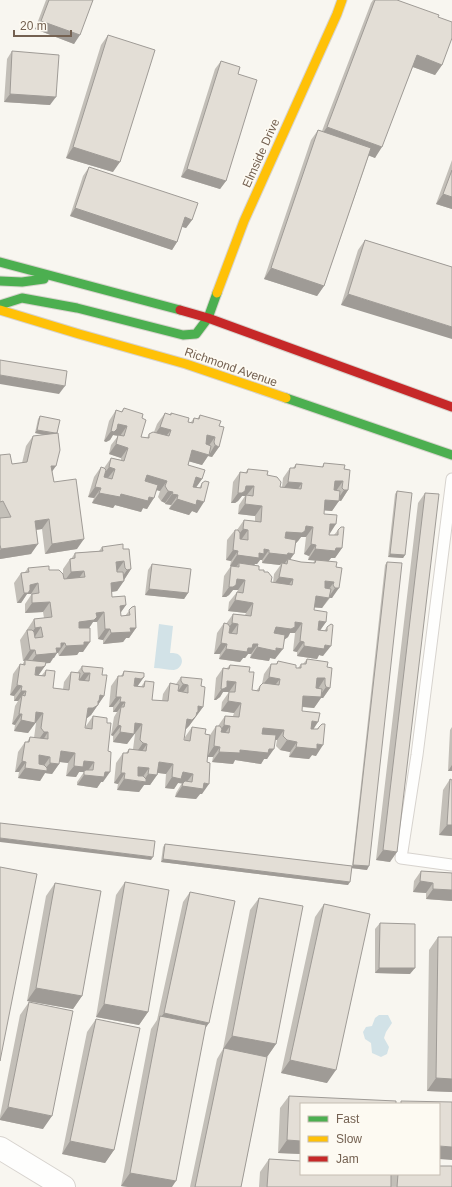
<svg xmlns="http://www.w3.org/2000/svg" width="452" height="1187" viewBox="0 0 452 1187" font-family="Helvetica,sans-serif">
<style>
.water{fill:#d2e2e7}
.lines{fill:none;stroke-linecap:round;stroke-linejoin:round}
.lane-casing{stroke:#d7d3ce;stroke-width:13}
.street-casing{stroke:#d7d3ce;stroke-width:24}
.fast-casing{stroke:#d7d3cd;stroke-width:11}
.slow-casing{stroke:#d7d3cd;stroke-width:11}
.jam-casing{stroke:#d7d3cd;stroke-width:11}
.lane{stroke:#fefefd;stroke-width:11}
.street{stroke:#fefefd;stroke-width:22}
.fast{stroke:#4caf50;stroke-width:9}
.slow{stroke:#ffc107;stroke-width:9}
.jam{stroke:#c62828;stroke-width:9}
.wall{fill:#c3bfb8;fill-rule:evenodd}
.shaded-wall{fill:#9f9b96}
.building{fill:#e3ded6;stroke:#9f9b96}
.labels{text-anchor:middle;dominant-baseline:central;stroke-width:3.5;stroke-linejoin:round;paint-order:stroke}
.street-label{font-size:12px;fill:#746151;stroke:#fdfaf2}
</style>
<rect width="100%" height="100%" fill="#f8f6f0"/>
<path class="water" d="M159,624L173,626L170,653C172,653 177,653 179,655C185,660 181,669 174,670C168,670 160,668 154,668Z
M379,1015H388L392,1023L386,1032L384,1038L389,1047L387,1054L381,1057L372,1053L371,1043L365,1039L363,1032L366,1027L372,1026L375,1018Z"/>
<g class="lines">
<defs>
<path id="lane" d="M452,479L417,755L401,858L452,865"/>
<path id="street" d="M0,1148L64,1187"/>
<path id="fast" d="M0,262L180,310
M0,281L22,282L44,279
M0,305L22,298L77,308L183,335L196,334L208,318L217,293
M286,398L452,455"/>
<path id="slow" d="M217,293L244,221L337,14L342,0
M0,310L79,334L186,364L286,398"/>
<path id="jam" d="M180,310L208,318L452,407"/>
</defs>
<use href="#lane" class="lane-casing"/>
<use href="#street" class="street-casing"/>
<use href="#fast" class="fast-casing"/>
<use href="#slow" class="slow-casing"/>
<use href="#jam" class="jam-casing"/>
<use href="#lane" class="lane"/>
<use href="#street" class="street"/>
<use href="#fast" class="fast"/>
<use href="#slow" class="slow"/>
<use href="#jam" class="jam"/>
</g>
<path class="wall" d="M46,0H93L74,44L35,29Z
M373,0H397L438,17L442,65L435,75L413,67L375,158L369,155L324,286L317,296L264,279L311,140L318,130L322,131L371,3Z
M108,35L113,172L66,158L101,45Z
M12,51L50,105L4,102L7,59Z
M221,61L238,74L226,181L220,189L181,177L215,69Z
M452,160V209L436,204Z
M89,167L192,220L186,228L182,227L177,242L172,250L70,216L83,176Z
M365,240L452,267L341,305L358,250Z
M124,408L142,418L141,437L147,438L149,434L154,432L157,424L165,413L170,415L171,413L188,422H191L194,418L197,419L200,415L219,426V447L212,457L208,456L202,465L189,461L188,465L202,479L196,487L199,488L202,483L197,513L192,511L189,515L169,509L171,505L165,504V503L161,501L158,497L160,491L157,490L147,509L143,508L141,512L115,505L113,508L92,503L94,498L88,497L94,477L101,467L104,468L111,458L121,460V458L109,454L111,445L118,436L113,435L110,440L106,442L104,441L109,421L116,410L121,412Z
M40,416L57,433L52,471L54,482L77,549L45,554L42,529L36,530L31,554L0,559V455L12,464L22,463L26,446L33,436L44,435L35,433L38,419Z
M324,463L344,469L348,490L341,501L339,500L332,511L324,510V514L329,535H334L338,530L342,548L335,558H331L328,561L336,567L342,568L332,598H330L322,608L314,607V610L326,622L320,630L324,631L327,627L331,624L323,656L319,655L317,659L297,656V652L293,651L295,633H290L288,637L285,639L275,659L270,658L269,661L250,658L251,654H248L245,658H243L240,662L219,659L220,654H214L217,633L224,623L226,624L233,614L245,615L246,613L228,611L229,602L237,592L238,590H233L229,595L226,597H222L224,576L231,566H237H230L231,561L226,560L227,540L235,530H237L244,520L255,521V516L238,514L239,505L245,496H242L238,501L235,503H231L233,482L240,472L245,473L248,469L267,475L280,487H282L283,478L290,468H293L296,464L322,467ZM301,537H306L304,554L309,556L308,560H315L313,563L301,562L290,560L296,543L298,541ZM260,560H262V563L280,565L282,563H285H282L274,574L273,583L271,582L264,572L259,570L254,565L255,564H257Z
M397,491L405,555L403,558L388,557L395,494Z
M425,493L390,862L376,860L418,503Z
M102,547L123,549L131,569L117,591L112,592V597L126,605L120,613L121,616H125L132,607L136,628L129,638H126L123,642L103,644V640L98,639L97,622H93L89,628L83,652H79L77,655L59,656L58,653H57L50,663H45V666L38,675H42L46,670L53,688L63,689L64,682L71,672L77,673L82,666L102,675L104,696L91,715L87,718L85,728H86V726L93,716L103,782H101L97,788L77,785V782L84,772H79L76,777L66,776L68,763L59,762V764L52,774L45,773L40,781L18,778L19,772H15L18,752L25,742H27L30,737L34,738L36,723H35L28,733L14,731L15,725L12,724L15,706L18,701H14V696L10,695L13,674L20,664L22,665L25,660L23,661L20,640L34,619L44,618L43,612L25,613V604L31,595V594H27L21,603H17L14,583L21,573L25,572L28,568L49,570L63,573V569L70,559H71L75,553L99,551Z
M387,562L367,870L351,868L348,885L161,862L163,847L165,844L352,866L385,565Z
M152,564L188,593L184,599L145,595L148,570Z
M307,659L327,667L330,688L323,698H321L314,708L302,707V711L314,729H317L319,727L316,756L312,755L309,759L289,757L290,752L280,750L276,746L277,740H275L267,759H264L261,764L235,760L233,764L212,762L213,757H207L202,794H200L196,799L175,797L176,793L182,783H178L174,789L165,788L166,774L158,773L157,775L150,785H144L139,792L117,790L118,784L114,783L116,763L123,753H126L129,749H133L135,734H134L127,744L113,742V736L111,735L114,717L117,712H113V707H109L111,686L118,676H121L124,671L144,677L137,686L141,687L145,681L152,700L162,701L163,694L170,683L176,684L181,677L201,686L203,707L189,726L185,730L184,740H185V737L192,727L205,734L210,735L216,726H218L225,716H233L234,713L221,711L222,702L229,692H223L220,697L216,700H214L216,678L223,668H227L230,665L249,672L252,690L256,691L260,686L262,684L264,674L271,664H276L278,661L296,668H298L301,664H303Z
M452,727V771H448L450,730Z
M450,779L452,836L439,835L443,790Z
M421,871L452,873V901L426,899V893L413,892L414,881Z
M125,882L148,1012L139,1025L96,1017L116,895Z
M55,883L82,996L73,1009L27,1001L46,896Z
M190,892L172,1187H128L121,1186L151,1029L157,1020L183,902Z
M259,898L276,1044L267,1057L241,1187H190L217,1059L223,1049L250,910Z
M324,904L327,1083L281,1073L315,917Z
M380,923L410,974L375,973V929Z
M438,937L452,1092L427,1091L429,950Z
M29,1002L43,1129L0,1120V1116L20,1015Z
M96,1019L114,1150L105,1163L62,1154L87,1032Z
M289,1096L301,1154L278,1153L280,1108Z
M269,1159L392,1174H439L452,1187H259L260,1172Z"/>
<path class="shaded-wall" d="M41,21L80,35L74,44L35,29Z
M417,55L442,65L435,75L410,66Z
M10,94L56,97L50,105L4,102Z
M327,127L382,147L375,158L320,137Z
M73,147L120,162L113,172L66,158Z
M187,169L226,181L220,189L181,177Z
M443,194L452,197V209L436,204Z
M75,208L177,242L172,250L70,216Z
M185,217L192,220L186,228L180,226Z
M271,268L324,286L317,296L264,279Z
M348,294L452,327V339L341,305Z
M0,375L65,386L59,394L0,384Z
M118,424L127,426L120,436L113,435L110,440L106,442L104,441L111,431Z
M160,427L171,430L163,440L153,437Z
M37,430L57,434L55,437L35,433Z
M207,435L215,437L208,447L200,445Z
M116,444L128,448L121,458L109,454Z
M215,445L219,447L212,457L208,456L202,465L184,460L192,450L209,455Z
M51,466H56L49,476Z
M109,467L115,469L107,479L102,477Z
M147,475L167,481L160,491L140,486Z
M196,477L202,479L195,489L188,487Z
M335,481H343L336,491H328Z
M288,482L302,483L295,493L281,492Z
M246,486H254L246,496H242L238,501L235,503H231L238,493Z
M95,487L101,488L94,498L88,497Z
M344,490H348L341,501L337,500Z
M168,491L173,492L165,503L161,501Z
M99,493L121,494L154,498L147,509L143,508L141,512L115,505L113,508L92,503Z
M172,494L178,495L171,505L165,504Z
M177,499L197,500L204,502L197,513L192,511L189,515L169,509Z
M325,500L339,501L332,511L318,510Z
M245,504L262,506L255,516L238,514Z
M49,519L42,529L28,531L35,521Z
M330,524H336L329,535Z
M306,526L313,527L306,537H301L298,541L295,544L279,542L286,532Z
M243,529L248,530L241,540L235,539Z
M84,539L77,549L45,554L52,544Z
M38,544L31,554L0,559V550L1,549Z
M311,544L316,545L309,556L304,554Z
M336,548H342L335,558H331L328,562L308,560L315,549Z
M264,549L269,550L262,560H260L257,564H255L252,568L239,563L237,566H230L237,555L259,553Z
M233,550L238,551L231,561L226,560Z
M269,553H288L294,554L287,564L288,559L285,563H282L280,565L262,563Z
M390,554L405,555L403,558L388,557Z
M124,561L117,571L116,562Z
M131,569L124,580H120L127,570Z
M84,571L77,581L63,583L71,572Z
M279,577L293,579L286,589L272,587Z
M237,579L245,580L238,590H233L229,595L226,597H222L229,587Z
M124,581L117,591L104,593L111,583Z
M325,581L334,582L327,592L318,591Z
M38,583L31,594H27L21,603H17L30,585Z
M335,588H339L332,598H328Z
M149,589L188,593L184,599L145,595Z
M316,596L329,598L322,608L309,607Z
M235,600L253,603L246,613L228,611Z
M50,602L43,612L25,613L32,603Z
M126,605L119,615L120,606Z
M104,612L97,622H93L87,631L71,632L79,622L96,613Z
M319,621L326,622L319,632L312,631Z
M295,622L302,623L295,633H290L288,637L284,640L268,637L276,627Z
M232,623L238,624L231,634L225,633Z
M41,627L34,638H28L35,628Z
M130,628H136L129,638H126L123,642L103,644L111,633Z
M105,629H110L103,640L98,639Z
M300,641L304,642L297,652L293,651Z
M84,642H90L83,652H79L77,655L59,656L66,646Z
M61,643H65L58,653H57L54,658H53L50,663L29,665L36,655Z
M221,643L227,644L220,654H214Z
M253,644H258L251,654H248L245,658H243L240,662L219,659L226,649L248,648Z
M325,645L331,646L323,656L319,655L317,659L297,656L304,646Z
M257,647L276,648L283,649L275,659L270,658L269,661L250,658Z
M30,650H35L28,660L23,661Z
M45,666L38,676L35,677L36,667Z
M84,673H90L82,684L77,683Z
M144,677L137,687L134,689L135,678Z
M269,677L280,679L272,689L261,687Z
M317,678H325L318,689L310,688Z
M227,681L236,682L229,692H223L220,697L216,700H214Z
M183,684L188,685L181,695L176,694Z
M17,685L22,686L14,696L10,695Z
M326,687L330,688L323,698H321L314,708L296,706L303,696L319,697Z
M21,691H26L18,701H14Z
M100,695L104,696L91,715L86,719L88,708Z
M116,697H121L113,707H109Z
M228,701L241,703L234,713L221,711Z
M120,702H125L117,712H113Z
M198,706L203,707L189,726L185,730L187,719Z
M36,712L43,713L28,733L14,731L21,720Z
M19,714H22L15,725L12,724Z
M312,721L318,722L311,733L304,732Z
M135,723L142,724L127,744L113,742L120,732Z
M118,725L121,726L113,736L111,735Z
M224,725L230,726L223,736L217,735Z
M263,728L284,730L277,740L256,738Z
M44,732H48L41,743L37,742Z
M287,740L297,742L290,752L280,750Z
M143,743L147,744L140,754L136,753Z
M317,744L323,745L316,756L312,755L309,759L289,757L296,747Z
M214,746L220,747L213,757H207Z
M269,749H274L267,759H264L261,764L235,760L233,764L212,762L219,752L240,750Z
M61,751L75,753L68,763L53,761Z
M39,755L50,757L43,767L32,766Z
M22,761L26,762L19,772H15Z
M84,761L94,762L87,772H79L76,777L66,776L74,766Z
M159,762L173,764L166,774L152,772Z
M50,763L59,764L52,774L45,773L40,781L18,778L25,768L44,770Z
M452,765V771H448Z
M138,767L149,768L142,778L131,777Z
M105,772H110L103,782H101L97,788L77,785L84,775Z
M183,772L193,774L185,784L178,783L174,789L165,788L172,777Z
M121,773H125L118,784L114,783Z
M148,774L157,775L150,785H144L139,792L117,790L124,779L143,782Z
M204,783L209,784L202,794H200L196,799L175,797L182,786Z
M447,825H452V836L439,835Z
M0,838L153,857L151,860L0,842Z
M383,850L397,852L390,862L376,860Z
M163,859L350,882L348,885L161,862Z
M353,865L369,866L367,870L351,868Z
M420,881L433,883L426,893L413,892Z
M433,889L452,890V901L426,899Z
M379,968H415L410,974L375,973Z
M36,988L82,996L73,1009L27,1001Z
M104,1004L148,1012L139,1025L96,1017Z
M164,1013L209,1023L202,1033L159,1020Z
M232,1036L276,1044L267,1057L223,1049Z
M290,1060L336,1070L327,1083L281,1073Z
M436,1078L452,1079V1092L427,1091Z
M8,1107L52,1116L43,1129L0,1120V1119Z
M287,1140L301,1141V1154L278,1153Z
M70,1141L114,1150L105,1163L62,1154Z
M439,1146L452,1147V1160L439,1159Z
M130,1173L176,1181L172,1187H128L121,1186Z"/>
<path class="building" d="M49,0H93L80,35L41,21Z
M375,0H397L439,15L438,17L452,22V38L442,65L417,55L382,147L327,127Z
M108,35L155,50L120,162L73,147Z
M12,51L59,55L56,97L10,94Z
M221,61L240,67L238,74L257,80L226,181L187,169Z
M318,130L371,148L324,286L271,268Z
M89,167L198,203L192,220L185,217L177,242L75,208Z
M452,170V197L443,194Z
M365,240L452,267V327L348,294Z
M0,360L67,371L65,386L0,375Z
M124,408L143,414L142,418L146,420L141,437L149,438V434L153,432L169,436L171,430L160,427L165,413L171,415V413L189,418L188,422L193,423L194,418L199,419L200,415L221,421L219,426L224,427L219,447L215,445L214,442L215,437L207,435L206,444L211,446L209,455L192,450L188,465L205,470L202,479L196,477L193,487L201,488L202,483L205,481L209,482L204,502L197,500L196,505L177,499L178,495L172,494L173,492L168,491L165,486L167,481L147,475L145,481L158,485L154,498L149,497L148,501L121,494L120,497L99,493L101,488L95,487L101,467L104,468L106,470L104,477L112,479L115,469L109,467L111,458L124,461L128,448L116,444L118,435L124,436L127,426L118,424L117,429L114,432L111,431L116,410L122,412Z
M40,416L60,420L57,433H55L37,430Z
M58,433L60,450L56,466H51L54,482L76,479L84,539L52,544L49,519L35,521L38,544L1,549L0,545V518L11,517L3,501L0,502V455L10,454L12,464L27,462L33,436Z
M324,463L345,465L344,469L350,470L348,490H344L342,488L343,481H335L334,490L340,491L339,501L325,500L324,514L337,515L336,524H330L329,535H338V530L341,527H344L342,548H336L335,551L315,549L316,545L311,544L313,527L306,526L305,531L302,533L286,532L285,538L296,540L294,554L288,553L287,555L269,553V550L264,549V554L259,553V558L237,555L238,551L233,550L235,530H238L240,533V539L248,540V530L243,529L244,520L261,522L262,506L245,504L246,495L253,496L254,486H246L245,491L242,493H238L240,472L247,473L248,469L268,471L267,475L277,477L281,482L280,487L301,489L302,483L288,482L290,468H295L296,464L323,467Z
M397,491L412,493L405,555L390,554Z
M425,493L439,494L397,852L383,850Z
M123,544V549H129L131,569L127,570L125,568L124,561L116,562L117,572H123L124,581L111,583L112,597L125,596L126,605L120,606L121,616L130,615L129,610L132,607L135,606L136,628H130L131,632L111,633L110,629H105L104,612L96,613L97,617L94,620L79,622V628H90V642H84V645L66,646L65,643H61V648H56L57,653L36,655L35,650H30L27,630H32L34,632L35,638L43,637L41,627L35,628L34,619L52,617L50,602L32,603V594L39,593L38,583L30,585V590L28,593H24L21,573L29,572L28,568L49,566V570H59L63,574L64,579L85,577L84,571L71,572L70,559L75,558V553L103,551L102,547Z
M288,559L301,562L315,563L316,560L337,562L336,567L342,568L339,588H335L333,585L334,582L325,581V588L331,589L329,598L316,596L314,610L327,612L326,622L319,621L318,630L327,631V627L331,624L333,625L331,646L325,645L324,649L304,646V642L300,641L302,623L295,622V627L291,629L276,627L274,633L285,635L283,649L276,648V651L257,647L258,644H253L252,648H248L247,652L226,649L227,644L221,643L224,623L228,624L230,627L229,633L237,634L238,624L232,623L233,614L251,616L253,603L235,600L237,592L243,593L245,580L237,579L236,585L233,587H229L231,566L239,567V563L259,566V570H264V572H268L272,577L271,582L292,585L293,579L279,577L282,563L287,564Z
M387,562L402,563L369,866L353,865Z
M152,564L191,569L188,593L149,589Z
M307,659L328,662L327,667L332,668L330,688L326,687L325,684V678H317L316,688L322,689L321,697L303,696L302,711L320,713L318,722L312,721L311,729H318L319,727L322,724H325L323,745L317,744V749L296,747L297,742L287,740L283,736L284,730L263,728L262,734L276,735L274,749H269L268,753L240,750V753L219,752L220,747L214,746L216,726H220L222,729L221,732L229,733L230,726L224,725L225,716L239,717L241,703L228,701L229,692H235L236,682L227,681V687L223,689H221L223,668L229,669L230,665L250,667L249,672H254L252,690L259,691L260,686L263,683L279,685L280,679L269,677L271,664H277L278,661L296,665V668H301V664H306Z
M25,660L46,662L45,666L42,667H36L35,675L45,676L46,670L55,671L53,688L69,690L71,672L80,673L79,680L89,681L90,673H84L82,670V666L103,668L102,675H107L104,696L100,695L99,701H98V705L93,708H88L85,728L92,729L93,716L107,718V723H111L108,751L111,752L110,772H105L104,777L84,775V771L86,770H93L94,762L84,761L83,767L74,766L75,753L61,751L59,764L50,763V757L39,755V764L44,765L47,768V771L25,768L26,762L22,761L25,742H29L30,737L48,739V732H44L41,728L43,713L36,712L35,723L21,720L22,714H19L22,695L25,696L26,691H21L22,686L17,685L20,664L25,665Z
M124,671L144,673V677L141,679L135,678L134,686L144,687L145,681L154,682L152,700L168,701L170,683L179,685L178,691L188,693V685L183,684L181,681V677L202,679L201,686L205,687L203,707L198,706V712H197L196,716L192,720L187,719L184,740L190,741L192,727L206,729L205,734L210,735L207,762L210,763L209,784L204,783L203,789L182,786L183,783L185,781L192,782L193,774L183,772L181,779L172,777L173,764L159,762L157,775L148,774L149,768L138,767V776H143L146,779V782L124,779L125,773H121L123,753H128L129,749L146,751L147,744L143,743L140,740L142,724L135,723L134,734L120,732L121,726L118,725L121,707H124L125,702H120L121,697H116L118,676H123Z
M450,779L452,780V825H447Z
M0,823L155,841L153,857L0,838Z
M165,844L352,866L350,882L163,859Z
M0,867L37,874L0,1061Z
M421,871L452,873V890L433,889V883L420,881Z
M125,882L169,890L148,1012L104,1004Z
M55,883L101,891L82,996L36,988Z
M190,892L235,901L209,1023L164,1013Z
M259,898L303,906L276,1044L232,1036Z
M324,904L370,914L336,1070L290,1060Z
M380,923L415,924V968H379Z
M438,937H452V1079L436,1078Z
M29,1002L73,1011L52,1116L8,1107Z
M160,1016L206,1025L176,1181L130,1173Z
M96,1019L140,1028L114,1150L70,1141Z
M224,1048L267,1057L241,1187H195Z
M289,1096L396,1101V1104H301V1141L287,1140Z
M401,1101L452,1102V1147L439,1146V1104H401Z
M269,1159L301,1161V1174H391V1187H267Z
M439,1166H452V1187H397L398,1174H439Z"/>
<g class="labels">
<g class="street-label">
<text transform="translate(261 153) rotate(-66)">Elmside Drive</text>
<text transform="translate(231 367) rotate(19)">Richmond Avenue</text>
</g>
</g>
<rect x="300" y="1103" width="140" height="72" fill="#fdfaf2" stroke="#c6bdb2"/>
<rect x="308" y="1116" width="20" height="6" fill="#4caf50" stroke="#c6bdb2"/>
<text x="336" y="1123" font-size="12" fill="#746151">Fast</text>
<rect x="308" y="1136" width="20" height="6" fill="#ffc107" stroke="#c6bdb2"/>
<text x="336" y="1143" font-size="12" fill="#746151">Slow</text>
<rect x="308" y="1156" width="20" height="6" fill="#c62828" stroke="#c6bdb2"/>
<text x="336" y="1163" font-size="12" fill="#746151">Jam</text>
<path d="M14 30v6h57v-6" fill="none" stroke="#746151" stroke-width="2"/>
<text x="20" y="30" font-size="12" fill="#746151" stroke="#fdfaf2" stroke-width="3" paint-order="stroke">20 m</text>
</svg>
